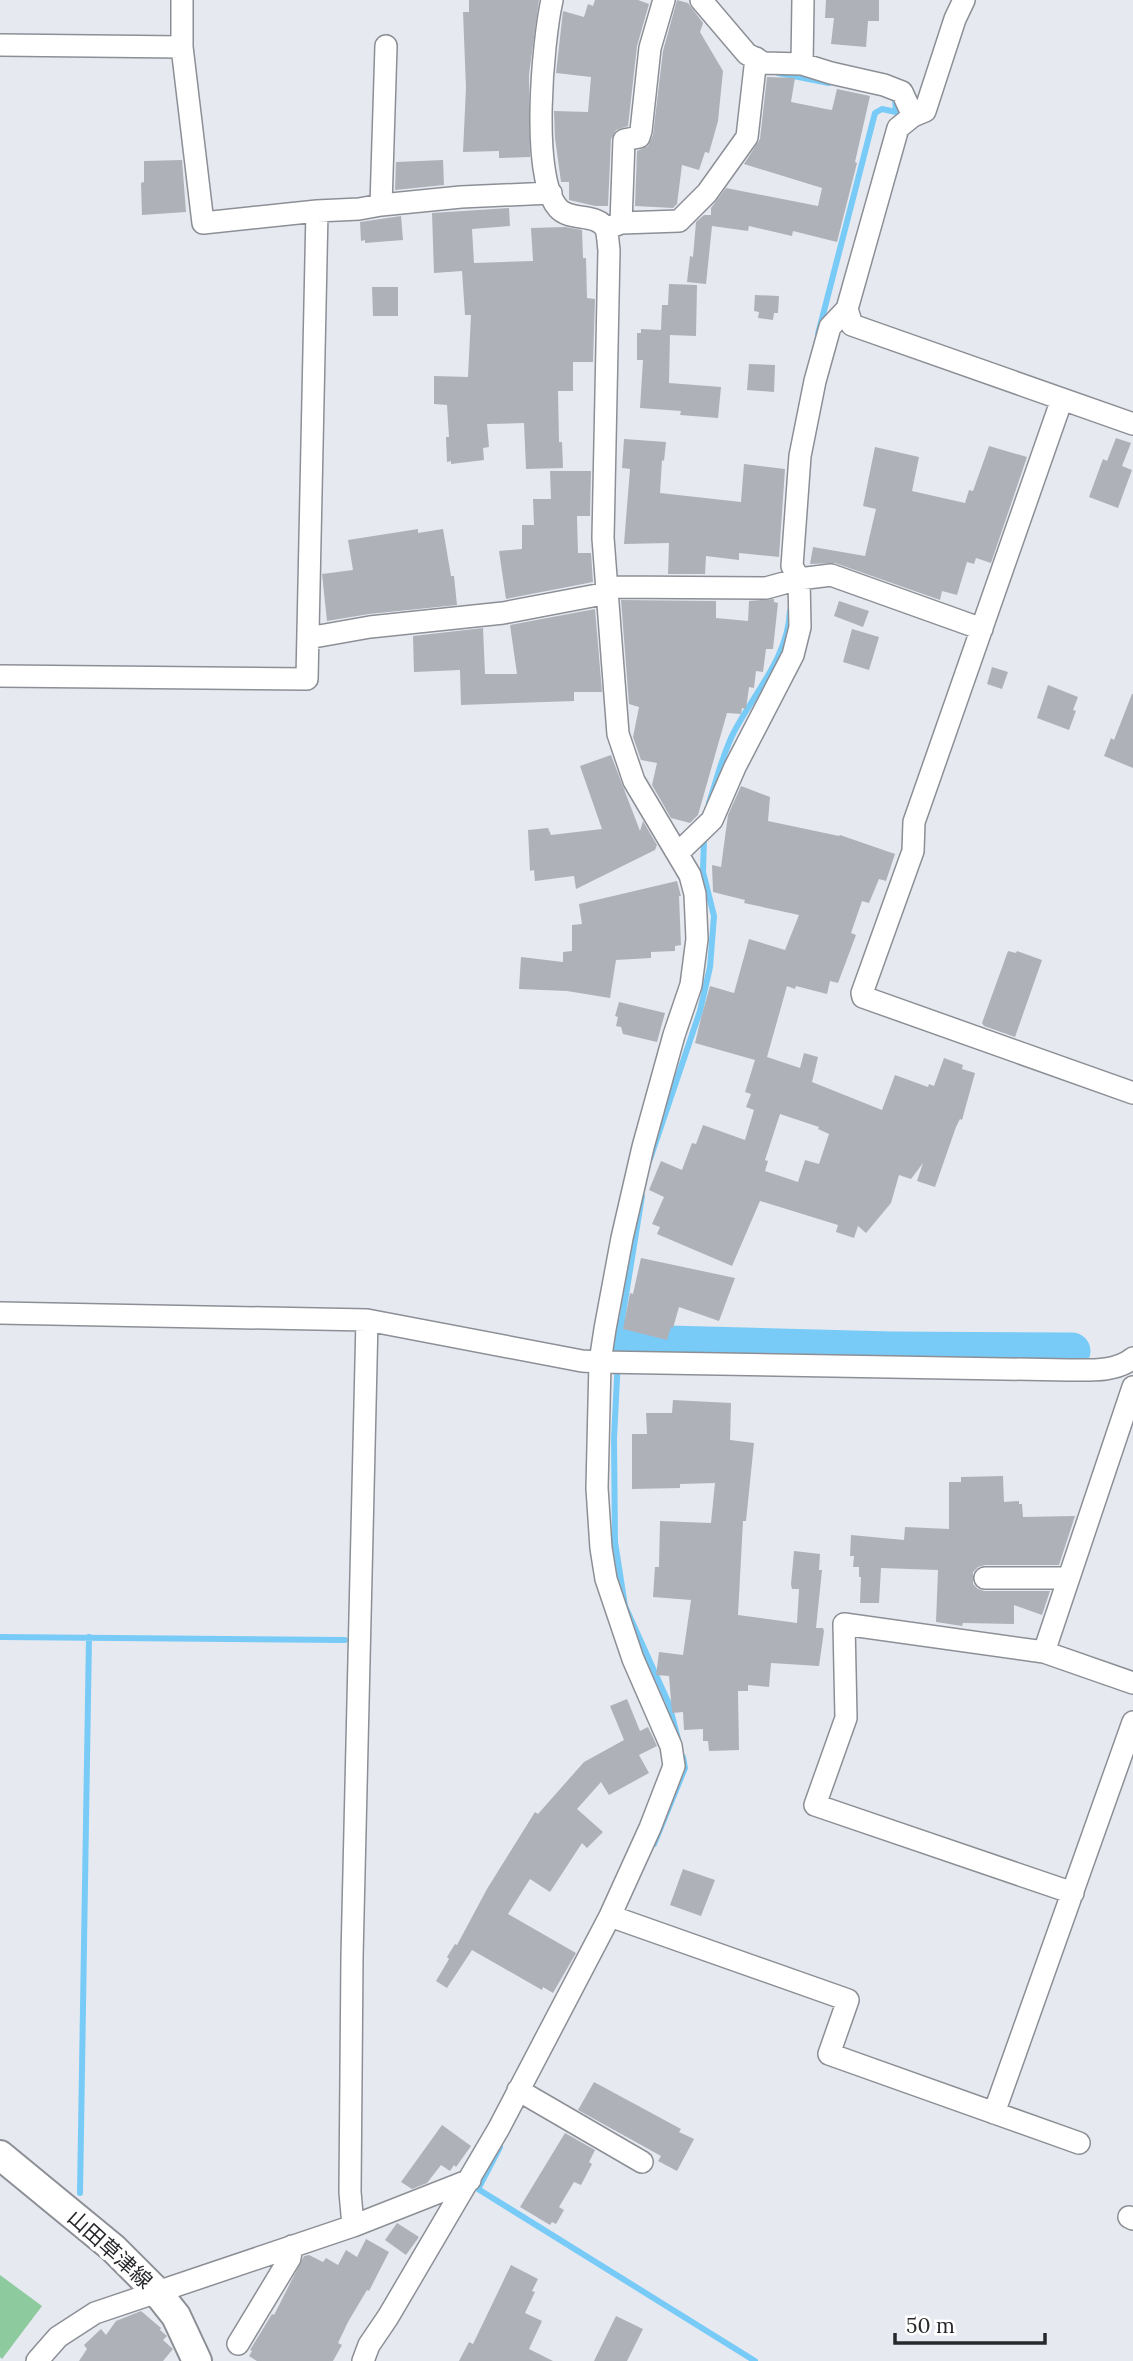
<svg xmlns="http://www.w3.org/2000/svg" width="1133" height="2361" viewBox="0 0 1133 2361" font-family="Lora,'Noto Sans JP',serif">
<style>
.green{fill:#8dca9d}
.lines{fill:none;stroke-linecap:round;stroke-linejoin:round}
.stream{stroke:#79cbf7;stroke-width:6}
.river{stroke:#79cbf7;stroke-width:37}
.building{fill:#afb1b8;fill-rule:evenodd}
.minor-casing{stroke:#8c8f95;stroke-width:24}
.major-casing{stroke:#8c8f95;stroke-width:32}
.minor{stroke:#fff;stroke-width:21}
.major{stroke:#fff;stroke-width:28}
.labels{text-anchor:middle;dominant-baseline:central;stroke-width:7;stroke-linejoin:round;paint-order:stroke}
.street-label{font-size:21px;fill:#27282b;stroke:#fff}
</style>
<rect width="100%" height="100%" fill="#e7e9f0"/>
<path class="green" d="M0,2275L42,2306L2,2359L0,2357Z"/>
<g class="lines">
<path class="stream" d="M778,73L829,83
M818,334L875,113L882,109L896,112L895,98
M709,803C717,779 723,752 735,730C755,692 788,657 790,611
M650,1159L700,1011L710,967L714,916L703,872L704,837
M642,1196L619,1338L614,1439L615,1542L625,1606L669,1704L678,1739
M0,1637L345,1640
M654,1844L685,1768L683,1757
M500,2147L478,2189L755,2361
M80,2193L89,1637"/>
<path class="river" d="M619,1338L631,1343L891,1350L1072,1351"/>
</g>
<path class="building" d="M469,0H539L529,75L530,157L499,158V151L463,152L466,88L463,12H469Z
M595,0H638L649,4L637,46L628,126L616,130L611,139L608,206H595L569,200V182H561L555,138L554,111L588,112L591,77L556,73L563,11L584,17L588,4L593,6Z
M677,0L688,3L703,23L700,32L723,71L718,121L709,153L705,152L699,170L682,165L677,204L673,208L635,206L637,151L648,146L653,135L663,51Z
M826,0H879V21H868L866,47L831,44L834,18H825Z
M767,77L795,78L791,102L826,109L832,110L837,89L870,96L855,162L857,163L837,242L793,231L792,236L749,226L748,231L712,226L706,284L687,282L690,256L693,257L696,222L704,215H711V208L726,188L818,206L822,188L744,164L760,139Z
M182,160L186,212L142,215L141,183L144,182V161Z
M443,160L444,185L395,190L396,162Z
M509,208L510,226L472,229L474,263L533,261L531,228L565,227L582,230L583,258H586L587,298L595,299L593,362H573V391H558L559,442H562L563,468L526,469L524,423L487,424L489,447L483,448L484,460L451,464V461L447,462L446,437H449L447,405L434,404V376L468,377L471,315H465L462,271L434,273L432,213Z
M401,216L403,240L365,243V240L361,241L360,222Z
M669,284L697,285L696,336L670,335L669,383L721,387L718,418L680,415L681,411L640,408L643,360H637V333H641V329L661,330L662,305H668Z
M372,287H398V316H373Z
M755,295L779,296L778,313H774L773,320L758,318L759,312L754,311Z
M749,364L775,365L774,392L747,390Z
M1116,438L1131,443L1122,466L1132,470L1118,508L1089,497L1103,459L1107,461Z
M624,439L666,442L664,461L662,460L660,493L741,502L744,464L785,469L779,557L739,553V560L706,556L705,574H668L669,543L624,544L630,469L622,468Z
M989,446L1027,457L991,563L976,558L974,564L967,562L957,595L942,591L940,600L835,563L810,564L813,547L865,556L876,509L863,506L875,447L919,457L912,491L965,503L969,490L973,491Z
M550,471H591L590,516H577L578,553H591L593,582L506,599L499,551L522,549V525H534L533,499H551Z
M418,529V533L443,529L451,576H454L457,605L369,614L327,621L322,574L353,570L348,540Z
M774,599V602L778,603L773,649H766L763,672L756,671L754,688L749,687L746,709L742,708L741,714L727,713L698,815L690,823L671,818L652,785L657,763L641,760L633,737L639,707L629,704L621,600L716,601V618L748,621L749,601Z
M839,601L869,611L863,627L834,616Z
M595,609L602,692H574V701L461,705L460,670L414,672L413,636L483,628L485,674H517L510,625Z
M852,629L879,637L869,670L843,662Z
M992,667L1008,672L1002,689L987,684Z
M1048,685L1078,697L1073,710L1076,711L1069,730L1037,718Z
M1132,694H1133V768L1104,756L1111,738L1114,740Z
M611,755L640,831L643,821L657,845L655,850L576,889L574,876L535,881L534,870L530,871L528,830L548,828L551,835L602,829L580,766Z
M741,786L770,797L768,821L839,836L840,835L895,854L886,881L879,879L869,903L862,901L851,933L856,935L838,983L830,981L827,994L796,986L795,989L787,986L767,1057L800,1068L804,1053L818,1057L812,1082L882,1110L895,1075L928,1087L929,1084L934,1086L944,1058L963,1065L962,1069L975,1073L962,1120L960,1119L956,1127L935,1187L917,1181L923,1163L911,1179L899,1175L891,1203L866,1233L858,1226L854,1238L836,1232L838,1225L760,1201L732,1266L657,1234L660,1227L652,1224L664,1197L649,1190L661,1161L682,1170L692,1143L696,1144L703,1125L745,1140L754,1110L746,1107L751,1094L745,1092L755,1060L695,1043L701,1018L710,986L734,993L749,939L785,950L799,915L744,903L745,900L713,892L712,865L721,867L728,815ZM780,1114L819,1127L818,1129L829,1134L819,1164L805,1160L798,1182L765,1171L768,1161L765,1160Z
M677,881L681,896H679L681,945L675,946V951L651,952V958L616,960L610,998L567,991L519,989L521,957L563,962V952L572,951V925L582,924L579,904Z
M1008,951L1016,953L1017,951L1042,960L1015,1037L984,1026L982,1023Z
M619,1002L665,1013L657,1042L623,1034L621,1027L616,1026L618,1017L615,1016Z
M641,1258L735,1278L719,1321L679,1307L673,1328L671,1327L667,1340L623,1329L630,1293L633,1294Z
M673,1400L731,1403L730,1440L754,1443L746,1521H743L738,1615L797,1623L799,1589H792L791,1584L794,1551L820,1554L819,1570H822L816,1628H823L824,1631L819,1666L771,1663L769,1687L748,1685V1691H738L739,1750L709,1751L708,1741H703V1729L684,1730L683,1712L672,1713L669,1676L656,1675L659,1652L683,1655L691,1600L653,1597L655,1567H659L660,1521L711,1523L715,1483L680,1484V1488L632,1489V1434H647L646,1413H672Z
M1003,1476L1004,1502L1019,1501V1504H1022L1023,1517L1075,1516L1059,1565H985L978,1567L973,1572V1584L978,1589L984,1591H1050L1042,1615L1014,1605V1624L963,1623L962,1626L936,1622L938,1570L881,1568L879,1603H860L861,1577H859V1567H853L854,1556H850L851,1535L904,1540L905,1527L949,1529V1482H961V1477Z
M627,1699L640,1731L648,1727L657,1746L639,1755L649,1773L609,1795L601,1782L577,1809L603,1832L587,1848L582,1843L550,1892L530,1879L508,1914L576,1953L553,1993L543,1987L542,1990L472,1950L447,1988L436,1981L449,1959L447,1957L455,1944L457,1945L487,1889L535,1812L538,1814L584,1762L624,1740L610,1706Z
M683,1869L715,1880L701,1916L670,1905Z
M594,2082L681,2129L679,2132L694,2139L677,2171L658,2161L661,2156L578,2110Z
M442,2125L471,2146L456,2167L454,2165L450,2171L441,2165L427,2183L412,2189L401,2182Z
M565,2133L595,2150L589,2162L592,2164L581,2185L574,2182L559,2207L564,2210L556,2224L552,2222L550,2225L520,2207Z
M397,2223L419,2237L406,2255L385,2240Z
M366,2239L389,2252L369,2291L367,2290L348,2322L338,2343L342,2345L333,2361H257L249,2356L252,2351L250,2350L272,2314L274,2315L304,2256L309,2255L323,2262L326,2258L338,2265L346,2250L357,2257Z
M511,2265L538,2279L532,2291L535,2292L525,2313L542,2321L529,2349L553,2361H459L469,2342L473,2344Z
M141,2311L161,2328L160,2330L167,2336L163,2340L173,2349L163,2361H79L87,2349L84,2345L101,2329L106,2335L116,2321Z
M616,2316L643,2329L627,2361H594Z"/>
<g class="lines">
<defs>
<path id="minor" d="M701,0L747,54L764,63L802,64L831,73L884,85L902,92L913,116
M964,0L955,19L925,111L913,116L898,128L847,309L852,325L1133,424
M0,45L182,47
M802,64L803,0
M381,205L461,197L551,193
M317,211L359,209L381,205L386,46
M621,223L624,140L639,137L641,131L650,48L664,0
M606,229L621,223L679,221L707,193L747,137L756,58
M1062,399L914,822L913,851L862,993L863,997L1133,1093
M608,587L766,588L799,579L831,575L982,629
M308,638L370,627L503,613L608,593
M0,676L307,679L317,211L203,223L182,47V0
M678,853L712,820L735,767L793,655L800,627L799,579L792,566L800,456L815,381L830,327L847,309
M0,1313L367,1320L582,1361L600,1362L1068,1370C1090,1370 1116,1372 1133,1358
M1133,1387L1044,1652L1133,1683
M985,1578H1067
M1044,1652L844,1624L846,1718L815,1805L1073,1893
M610,1916L848,2000L829,2054L1079,2143
M518,2090L642,2162
M994,2113L1133,1722
M1129,2217L1133,2219
M353,2226L350,2192L352,1957L367,1320
M238,2344L290,2258L292,2246
M37,2361L58,2337L95,2313L353,2226L470,2180
M363,2361L369,2345L388,2317L499,2128L610,1916L650,1828L674,1766L671,1746L633,1659L606,1579L601,1548L597,1488L600,1362L605,1329L622,1238L643,1147L674,1035L691,985L697,939L695,894L690,875L634,781L618,734L603,538L609,250C608,244 608,235 606,229C597,212 570,222 558,208C530,177 543,40 552,0"/>
<path id="major" d="M0,2155L113,2248L157,2292L176,2316L197,2361"/>
</defs>
<use href="#minor" class="minor-casing"/>
<use href="#major" class="major-casing"/>
<use href="#minor" class="minor"/>
<use href="#major" class="major"/>
</g>
<g class="labels">
<g class="street-label">
<text transform="translate(110 2249) rotate(42)">山田草津線</text>
</g>
</g>
<path d="M895 2333v10h150v-10" fill="none" stroke="#27282b" stroke-width="3.5"/>
<text x="906" y="2333" font-size="21" fill="#27282b" stroke="#ffffff" stroke-width="5" paint-order="stroke">50 m</text>
</svg>
